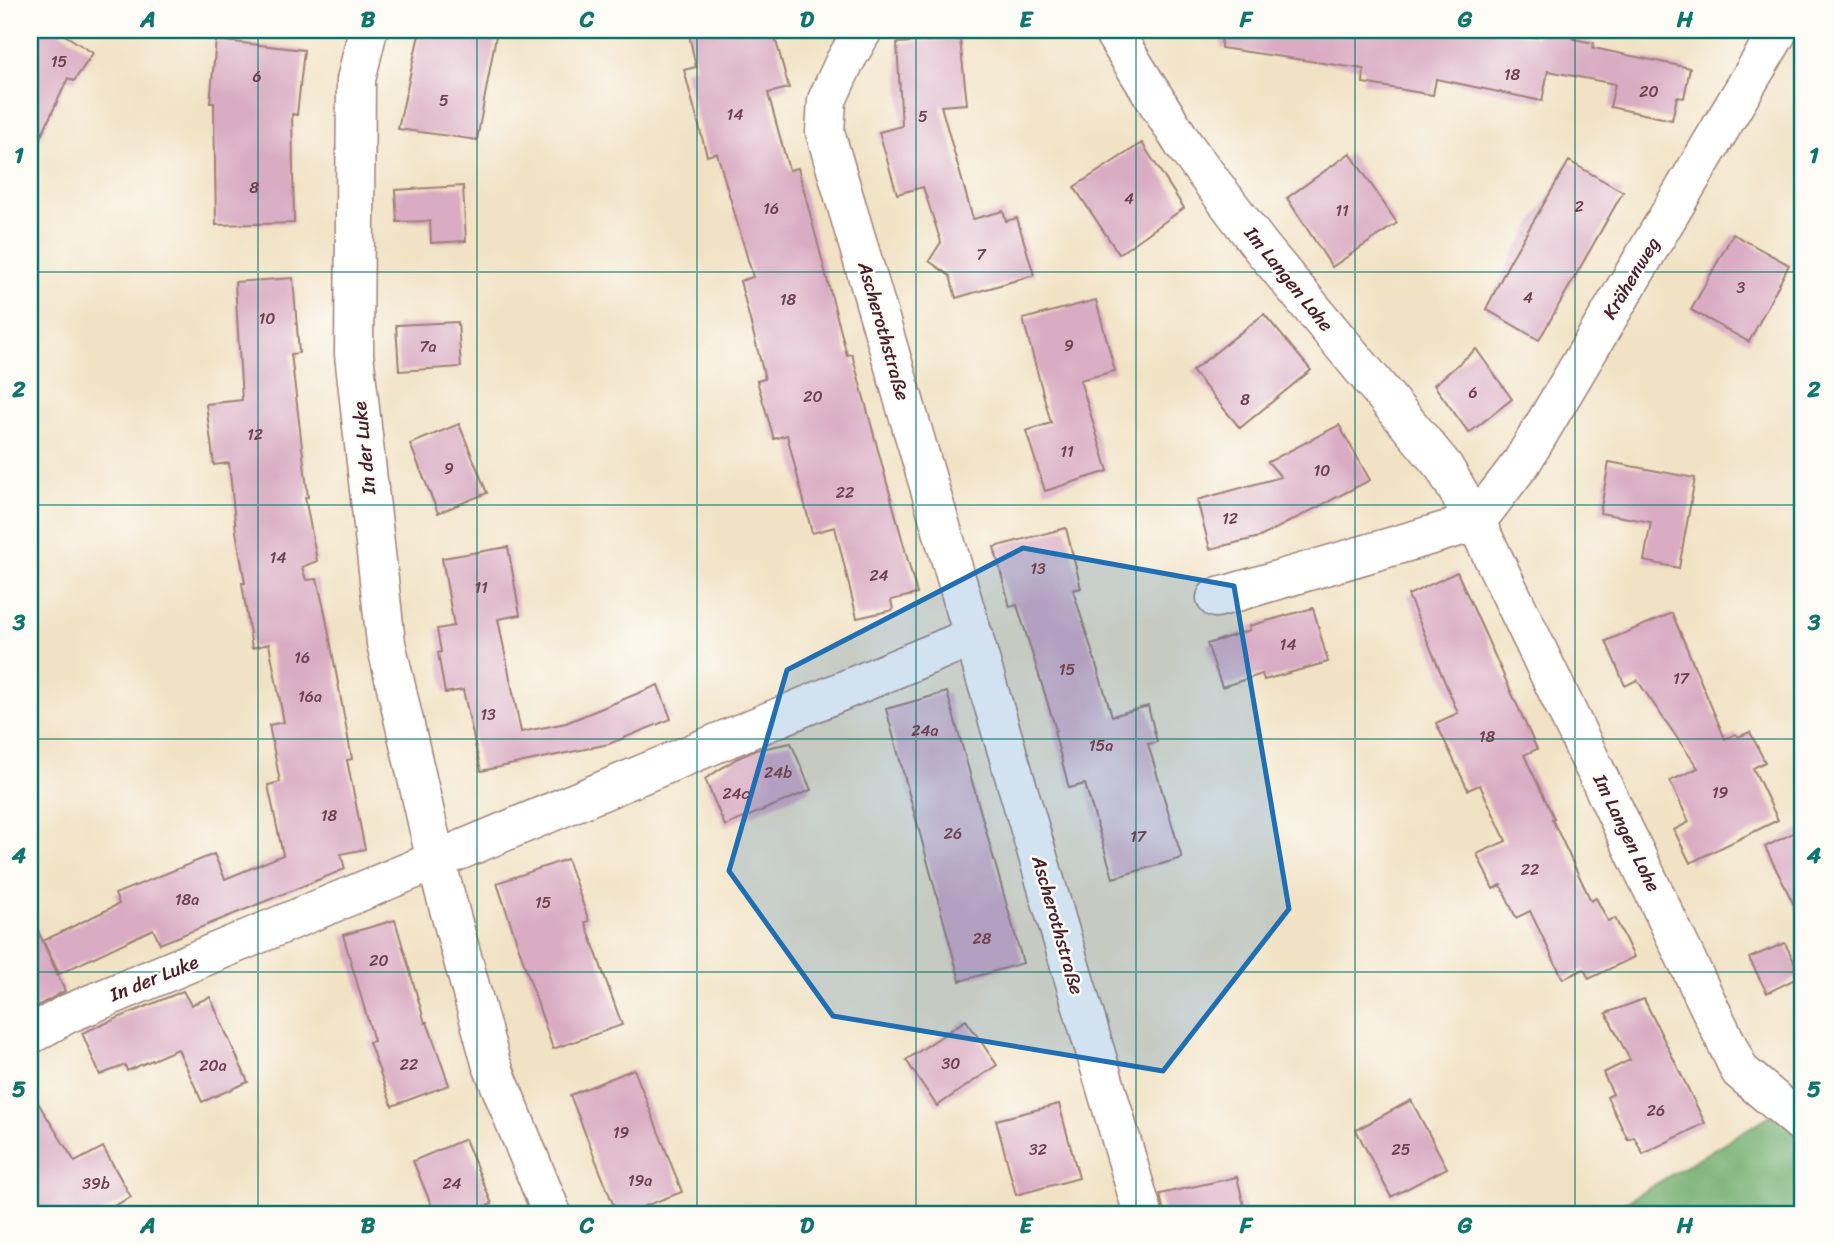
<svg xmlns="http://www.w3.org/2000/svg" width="1833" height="1244" viewBox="0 0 1833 1244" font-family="Sriracha,sans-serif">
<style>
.forest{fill:#70ac6d;stroke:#5d664c;stroke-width:2}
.building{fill:#d9acc3}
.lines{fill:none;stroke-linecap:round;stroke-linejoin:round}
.minor-casing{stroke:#9e8078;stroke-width:41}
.minor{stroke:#fff;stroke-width:38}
.marked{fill:#1f6fb2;fill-opacity:0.2;stroke:#1f6fb2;stroke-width:5;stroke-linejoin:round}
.grid{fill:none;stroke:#0f766e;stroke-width:2;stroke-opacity:0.55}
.labels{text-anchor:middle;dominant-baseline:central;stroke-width:5;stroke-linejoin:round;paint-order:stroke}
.number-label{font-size:16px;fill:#6e4251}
.street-label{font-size:19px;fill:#4a1f2b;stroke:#fdfcf7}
.neatline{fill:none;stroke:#0f766e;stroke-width:2.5}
.grid-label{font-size:23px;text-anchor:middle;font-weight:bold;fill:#0f766e}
</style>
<rect width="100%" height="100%" fill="#fdfcf7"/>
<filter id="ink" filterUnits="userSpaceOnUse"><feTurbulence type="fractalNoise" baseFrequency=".0143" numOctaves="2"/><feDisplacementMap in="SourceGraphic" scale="14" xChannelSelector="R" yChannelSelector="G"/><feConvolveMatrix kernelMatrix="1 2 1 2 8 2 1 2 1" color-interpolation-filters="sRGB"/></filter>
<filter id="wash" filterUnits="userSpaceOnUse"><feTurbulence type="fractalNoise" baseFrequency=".00686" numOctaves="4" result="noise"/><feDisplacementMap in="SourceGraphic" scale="28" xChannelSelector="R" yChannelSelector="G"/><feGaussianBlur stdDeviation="1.57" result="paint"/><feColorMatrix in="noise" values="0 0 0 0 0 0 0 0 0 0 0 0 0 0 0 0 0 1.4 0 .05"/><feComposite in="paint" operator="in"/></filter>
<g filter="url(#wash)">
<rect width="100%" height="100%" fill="#f1e2c5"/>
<path class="forest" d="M1803,1112V1214H1606L1774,1113Z"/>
<g id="blocks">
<path class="building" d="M30,30H57L93,53L74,81L68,78L30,160Z
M420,30H497L477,140L398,129Z
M688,30H773L789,88L768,93L789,170L798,168L847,355L852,354L917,594L891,600L893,610L857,618L835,527L812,533L787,435L774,439L757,381L765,379L740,281L753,277L717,153L707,156L684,70L696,67Z
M1222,30H1503L1537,37L1539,30H1551L1574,35L1573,39L1594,43L1593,48L1690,68L1684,98L1677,97L1672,120L1610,107L1615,84L1548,71L1542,101L1436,79L1433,95L1363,83L1364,69L1221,48Z
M960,39L967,104L941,106L973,219L1003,211L1006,221L1017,218L1034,275L956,298L950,276L929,261L941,242L923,187L897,194L879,132L902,126L897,43Z
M216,40L304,50L297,115L292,114L294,223L216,225L214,103H210Z
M1142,143L1184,208L1119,254L1074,187Z
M1350,153L1397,223L1332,267L1287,198Z
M1569,161L1623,192L1539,340L1486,309L1510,261Z
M463,186L466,241L431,243L430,221L397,222L395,190Z
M1733,234L1789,265L1749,342L1691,310Z
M293,278L299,353L291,354L308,497H305L317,561L302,567L306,580L317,579L325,613L352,759L347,760L365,849L341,854L345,869L160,944L153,929L59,974L43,941L119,904L115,894L214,854L225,879L283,855L268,785L280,782L269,725L284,722L269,644L252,648L242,583H245L236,531L229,463L214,465L206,404L242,400L235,282Z
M1096,300L1115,371L1080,380L1108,471L1045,491L1026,431L1051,423L1023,319Z
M1264,314L1311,370L1240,428L1192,371Z
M458,322L461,367L399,371L396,325Z
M1476,349L1512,399L1469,433L1434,385Z
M459,424L487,493L438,513L410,444Z
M1339,425L1370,480L1260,537L1210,549L1197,500L1281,477L1268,462Z
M1609,462L1695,478L1679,568L1644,561L1651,522L1600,513Z
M1066,528L1081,588L1073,590L1112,716L1148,706L1157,742L1148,744L1182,858L1113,878L1085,784L1069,788L1054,731L1056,730L1017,605L1010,607L994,547Z
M508,547L520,615L498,619L521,732L566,723L658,685L671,719L609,744L481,771L463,690L445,693L438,653L441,652L437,629L454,626L442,558Z
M1457,572L1537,749L1524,755L1554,818L1552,819L1591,901L1596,898L1608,921L1615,918L1634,957L1589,979L1584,969L1563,979L1530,911L1516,918L1501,885L1493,889L1477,854L1506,841L1480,785L1468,790L1436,723L1458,713L1408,595Z
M1313,608L1328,662L1264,680L1262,674L1222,687L1207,644L1250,630L1249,626Z
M1672,613L1725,739L1736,734L1738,737L1750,732L1765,762L1753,768L1778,820L1690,863L1674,830L1689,822L1670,781L1698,768L1637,680L1625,686L1606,641Z
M947,692L1023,963L960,981L886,709Z
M791,743L811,790L725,826L705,779L736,759L756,750Z
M1803,828V923L1765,847Z
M567,859L589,921L585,922L622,1025L553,1049L497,883Z
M30,913L65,991L30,1010Z
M395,920L425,1023L427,1022L449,1085L392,1106L369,1042L374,1041L343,935Z
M1785,943L1801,976L1767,993L1749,958Z
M183,991L191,1005L210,997L248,1082L202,1102L178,1049L127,1071L125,1065L100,1075L82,1033Z
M1644,999L1705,1123L1643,1154L1634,1137L1628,1140L1607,1097L1613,1094L1603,1073L1630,1060L1606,1013Z
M966,1020L997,1065L937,1106L906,1060Z
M634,1069L682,1192L624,1214H617L570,1095Z
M30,1090L75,1162L103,1147L131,1197L99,1214H30Z
M1411,1100L1447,1168L1391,1197L1356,1130Z
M1059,1104L1079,1178L1016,1195L996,1120Z
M465,1139L492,1204L468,1214H435L413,1161Z
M1237,1177L1246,1214H1164L1160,1194Z"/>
</g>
</g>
<g filter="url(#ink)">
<use href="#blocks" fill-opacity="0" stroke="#9e8078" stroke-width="2"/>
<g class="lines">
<defs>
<path id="minor" d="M368,30L356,80L354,354L386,643L436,861L491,1063L552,1214
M863,30L844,63L827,100L825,132L1143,1214
M1112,30L1184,145L1261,247L1444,467L1476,522L1740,1071L1803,1124
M1476,522L1522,462L1779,30
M1216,598L1476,522
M30,1035L67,1014L974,636"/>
</defs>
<use href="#minor" class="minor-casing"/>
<use href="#minor" class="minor"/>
</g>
</g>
<path class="marked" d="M1023,548L1234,586L1289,909L1163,1071L833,1016L729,871L787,670Z"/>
<path class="grid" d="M258,30V1214M477,30V1214M697,30V1214M916,30V1214M1136,30V1214M1355,30V1214M1575,30V1214M30,272H1803M30,505H1803M30,739H1803M30,972H1803"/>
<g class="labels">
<g class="number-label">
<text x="59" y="61">15</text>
<text x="1512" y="74">18</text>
<text x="257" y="76">6</text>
<text x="1649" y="91">20</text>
<text x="444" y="100">5</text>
<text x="735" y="114">14</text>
<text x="923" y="116">5</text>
<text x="254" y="187">8</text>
<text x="1129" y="198">4</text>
<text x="1579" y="206">2</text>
<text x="771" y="208">16</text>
<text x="1342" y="210">11</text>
<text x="981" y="254">7</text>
<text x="1741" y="287">3</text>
<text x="1528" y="297">4</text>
<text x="788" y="299">18</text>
<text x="267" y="318">10</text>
<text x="1069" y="345">9</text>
<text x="428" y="346">7a</text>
<text x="1473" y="392">6</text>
<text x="813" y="396">20</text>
<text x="1245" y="399">8</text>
<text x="255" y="434">12</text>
<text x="1067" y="451">11</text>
<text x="449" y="468">9</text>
<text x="1322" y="470">10</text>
<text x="845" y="492">22</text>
<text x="1230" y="518">12</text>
<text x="278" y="557">14</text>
<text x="1038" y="568">13</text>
<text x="879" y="575">24</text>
<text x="481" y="587">11</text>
<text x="1288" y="644">14</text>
<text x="302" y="657">16</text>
<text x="1067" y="669">15</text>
<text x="1681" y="678">17</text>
<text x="310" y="696">16a</text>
<text x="488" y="714">13</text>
<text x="925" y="730">24a</text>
<text x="1487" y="736">18</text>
<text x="1101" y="745">15a</text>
<text x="778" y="772">24b</text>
<text x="1720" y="792">19</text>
<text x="736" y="793">24c</text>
<text x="329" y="815">18</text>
<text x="953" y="833">26</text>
<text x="1138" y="836">17</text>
<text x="1530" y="869">22</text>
<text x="187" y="899">18a</text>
<text x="543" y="902">15</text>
<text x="982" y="938">28</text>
<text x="379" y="960">20</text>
<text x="951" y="1063">30</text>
<text x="409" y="1064">22</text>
<text x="213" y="1065">20a</text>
<text x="1656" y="1110">26</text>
<text x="621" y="1132">19</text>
<text x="1038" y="1149">32</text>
<text x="1401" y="1149">25</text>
<text x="640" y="1180">19a</text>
<text x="96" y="1183">39b</text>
<text x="452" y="1183">24</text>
</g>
<g class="street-label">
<text transform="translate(1631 278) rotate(-59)">Krähenweg</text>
<text transform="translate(1289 279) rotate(51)">Im Langen Lohe</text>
<text transform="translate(884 331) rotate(74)">Ascherothstraße</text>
<text transform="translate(364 448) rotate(-96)">In der Luke</text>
<text transform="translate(1627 833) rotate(64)">Im Langen Lohe</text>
<text transform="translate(1058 925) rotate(74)">Ascherothstraße</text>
<text transform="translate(154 978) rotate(-22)">In der Luke</text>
</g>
</g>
<rect width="1833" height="1244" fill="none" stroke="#fdfcf7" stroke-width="77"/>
<rect x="38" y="38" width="1756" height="1168" class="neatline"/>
<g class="grid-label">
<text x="148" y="27">A</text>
<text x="368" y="27">B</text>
<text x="587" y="27">C</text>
<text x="807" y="27">D</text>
<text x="1026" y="27">E</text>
<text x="1246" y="27">F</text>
<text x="1465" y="27">G</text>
<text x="1685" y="27">H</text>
<text x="19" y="163">1</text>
<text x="1814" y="163">1</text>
<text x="19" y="397">2</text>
<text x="1814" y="397">2</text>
<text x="19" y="630">3</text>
<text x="1814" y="630">3</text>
<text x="19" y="863">4</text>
<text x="1814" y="863">4</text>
<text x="19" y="1097">5</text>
<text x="1814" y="1097">5</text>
<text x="148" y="1233">A</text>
<text x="368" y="1233">B</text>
<text x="587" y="1233">C</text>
<text x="807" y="1233">D</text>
<text x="1026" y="1233">E</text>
<text x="1246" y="1233">F</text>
<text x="1465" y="1233">G</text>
<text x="1685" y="1233">H</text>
</g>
</svg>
